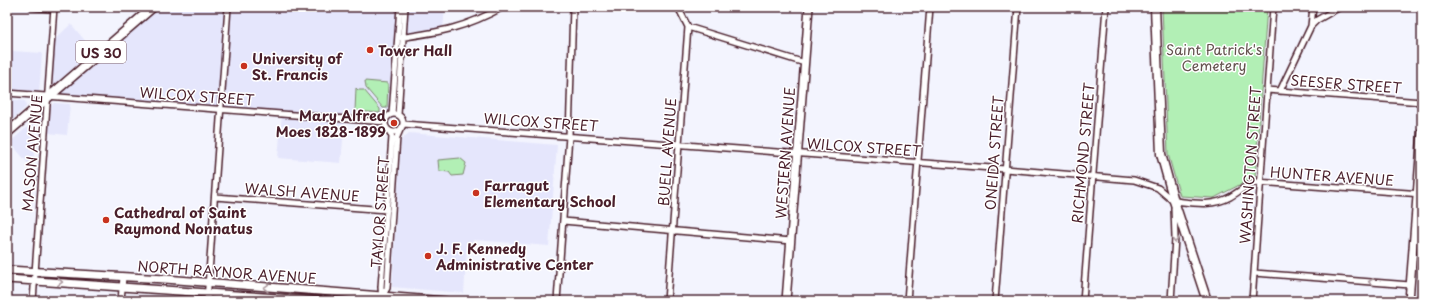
<svg xmlns="http://www.w3.org/2000/svg" width="1429" height="308" viewBox="0 0 1429 308" font-family="'Playpen Sans',sans-serif">
<style>
.built{fill:#e5e6fc}
.green{fill:#b2efb5;stroke:#7e8770}
.lines{fill:none;stroke-linecap:round;stroke-linejoin:round}
.street-casing{stroke:#4a1f2b;stroke-width:8}
.secondary-casing{stroke:#4a1f2b;stroke-width:10}
.primary-casing{stroke:#4a1f2b;stroke-width:11}
.street{stroke:#fff;stroke-width:5}
.secondary{stroke:#fff;stroke-width:7}
.primary{stroke:#fff;stroke-width:8}
.oneway{stroke:#ae9aa0}
.poi-dot{fill:#c8321e;stroke:#fff;stroke-width:1.5}
.labels{text-anchor:middle;dominant-baseline:central;stroke-width:3;stroke-linejoin:round;paint-order:stroke}
.shield{fill:#fff;stroke:#80626b;stroke-width:1}
.shield-label{font-size:13px;font-weight:bold;fill:#4a1f2b}
.park-label{font-size:14px;fill:#64534e;stroke:#fff}
.poi-label{font-size:14px;font-weight:bold;fill:#4a1f2b;stroke:#fff;text-anchor:start}
.street-label{font-size:14px;fill:#4a1f2b;stroke:#fff}
</style>
<rect width="100%" height="100%" fill="#f3f4fe"/>
<filter id="ink" filterUnits="userSpaceOnUse"><feTurbulence type="fractalNoise" baseFrequency=".025" numOctaves="2"/><feDisplacementMap in="SourceGraphic" scale="8" xChannelSelector="R" yChannelSelector="G"/><feConvolveMatrix kernelMatrix="1 2 1 2 8 2 1 2 1" color-interpolation-filters="sRGB"/></filter>
<g filter="url(#ink)">
<path class="built" d="M156,7H445L443,30L401,36L395,118L388,121L345,117L341,163L278,158L282,113L53,96Z
M71,24L93,50L52,87L54,40Z
M12,51L42,53L39,94L8,91Z
M7,99L25,101L26,107L7,125Z
M54,103L70,104L67,135L48,133L51,106Z
M33,122L36,124L33,166L31,167L10,142Z
M409,133L557,145L549,246L474,240L467,248L464,293L392,287L401,140Z"/>
<path class="green" d="M1162,7H1267L1255,177L1214,198L1180,196L1168,154Z
M365,81L388,83L387,108H383L366,88Z
M356,88L358,90H364L380,109V113L355,111Z
M460,158L466,163L463,175L452,176L449,172L439,171L438,160Z"/>
<g class="lines">
<defs>
<path id="street" d="M32,7L54,9
M1311,26L1313,7
M688,27L805,63
M398,38C441,32 465,28 503,7
M1267,90L1422,102
M1280,91L1311,26L1317,20L1340,7
M7,93L385,122
M392,114L400,7
M385 123a9 9 0 1 1 18 0a9 9 0 1 1-18 0Z
M398,115L405,7
M403,124L1005,169L1134,180L1158,188L1173,201
M215,197L387,210
M1174,201C1193,203 1212,207 1230,197C1239,192 1247,184 1257,182L1422,194
M563,221L791,241
M1254,273L1410,285
M383,295L387,288L397,137L400,130
M33,301L54,7
M121,301L123,277
M207,301L228,7
M382,301L381,287L392,137L389,131
M557,301L569,136L573,7
M667,301L688,27L678,7
M907,301L930,7
M995,301L1018,7
M1083,301L1106,7
M1171,301L1175,238L1174,208
M1252,301L1273,7"/>
<path id="secondary" d="M7,270L165,279L445,301
M7,279L320,301
M786,301L809,7
M1409,301L1422,131"/>
<path id="primary" d="M1155,7L1161,154L1174,201L1207,301
M7,133L153,7"/>
</defs>
<use href="#street" class="street-casing"/>
<use href="#secondary" class="secondary-casing"/>
<use href="#primary" class="primary-casing"/>
<use href="#street" class="street"/>
<use href="#secondary" class="secondary"/>
<use href="#primary" class="primary"/>
</g>
<defs><path id="oneway-chevron" d="M-2-3.5L2.5 0L-2 3.5" fill="none" stroke-width="1.6" stroke-linecap="round" stroke-linejoin="round"/></defs>
<g class="oneway">
<use href="#oneway-chevron" transform="translate(1175 240) rotate(92)"/>
<use href="#oneway-chevron" transform="translate(60 282) rotate(4)"/>
<use href="#oneway-chevron" transform="translate(1371 282) rotate(-175)"/>
<use href="#oneway-chevron" transform="translate(266 288) rotate(-176)"/>
</g>
</g>
<g class="poi-dot">
<circle cx="370" cy="50" r="4"/>
<circle cx="244" cy="66" r="4"/>
<circle cx="394" cy="123" r="4"/>
<circle cx="476" cy="193" r="4"/>
<circle cx="106" cy="220" r="4"/>
<circle cx="428" cy="256" r="4"/>
</g>
<g class="labels">
<rect class="shield" x="76" y="41" width="50" height="22" rx="3"/>
<g class="shield-label">
<text x="101" y="52">US 30</text>
</g>
<g class="park-label">
<text x="1214" y="49">Saint Patrick's<tspan x="1214" dy="16">Cemetery</tspan></text>
</g>
<g class="poi-label">
<text x="378" y="50">Tower Hall</text>
<text x="252" y="58">University of<tspan x="252" dy="16">St. Francis</tspan></text>
<text x="386" y="115" text-anchor="end">Mary Alfred<tspan x="386" dy="16">Moes 1828-1899</tspan></text>
<text x="484" y="185">Farragut<tspan x="484" dy="16">Elementary School</tspan></text>
<text x="114" y="212">Cathedral of Saint<tspan x="114" dy="16">Raymond Nonnatus</tspan></text>
<text x="436" y="248">J. F. Kennedy<tspan x="436" dy="16">Administrative Center</tspan></text>
</g>
<g class="street-label">
<text transform="translate(1346 84) rotate(4)">SEESER STREET</text>
<text transform="translate(197 96) rotate(4)">WILCOX STREET</text>
<text transform="translate(541 122) rotate(4)">WILCOX STREET</text>
<text transform="translate(864 147) rotate(4)">WILCOX STREET</text>
<text transform="translate(667 152) rotate(-86)">BUELL AVENUE</text>
<text transform="translate(32 153) rotate(-85)">MASON AVENUE</text>
<text transform="translate(785 153) rotate(-86)">WESTERN AVENUE</text>
<text transform="translate(994 153) rotate(-86)">ONEIDA STREET</text>
<text transform="translate(1083 153) rotate(-85)">RICHMOND STREET</text>
<text transform="translate(1250 165) rotate(-86)">WASHINGTON STREET</text>
<text transform="translate(1332 176) rotate(4)">HUNTER AVENUE</text>
<text transform="translate(302 192) rotate(4)">WALSH AVENUE</text>
<text transform="translate(380 212) rotate(-86)">TAYLOR STREET</text>
<text transform="translate(227 272) rotate(4)">NORTH RAYNOR AVENUE</text>
</g>
</g>
<rect width="1429" height="308" fill="none" stroke="#fff" stroke-width="24"/>
<rect x="12" y="12" width="1405" height="284" fill="none" stroke="#4a1f2b" stroke-width="1.5" filter="url(#ink)"/>
</svg>
